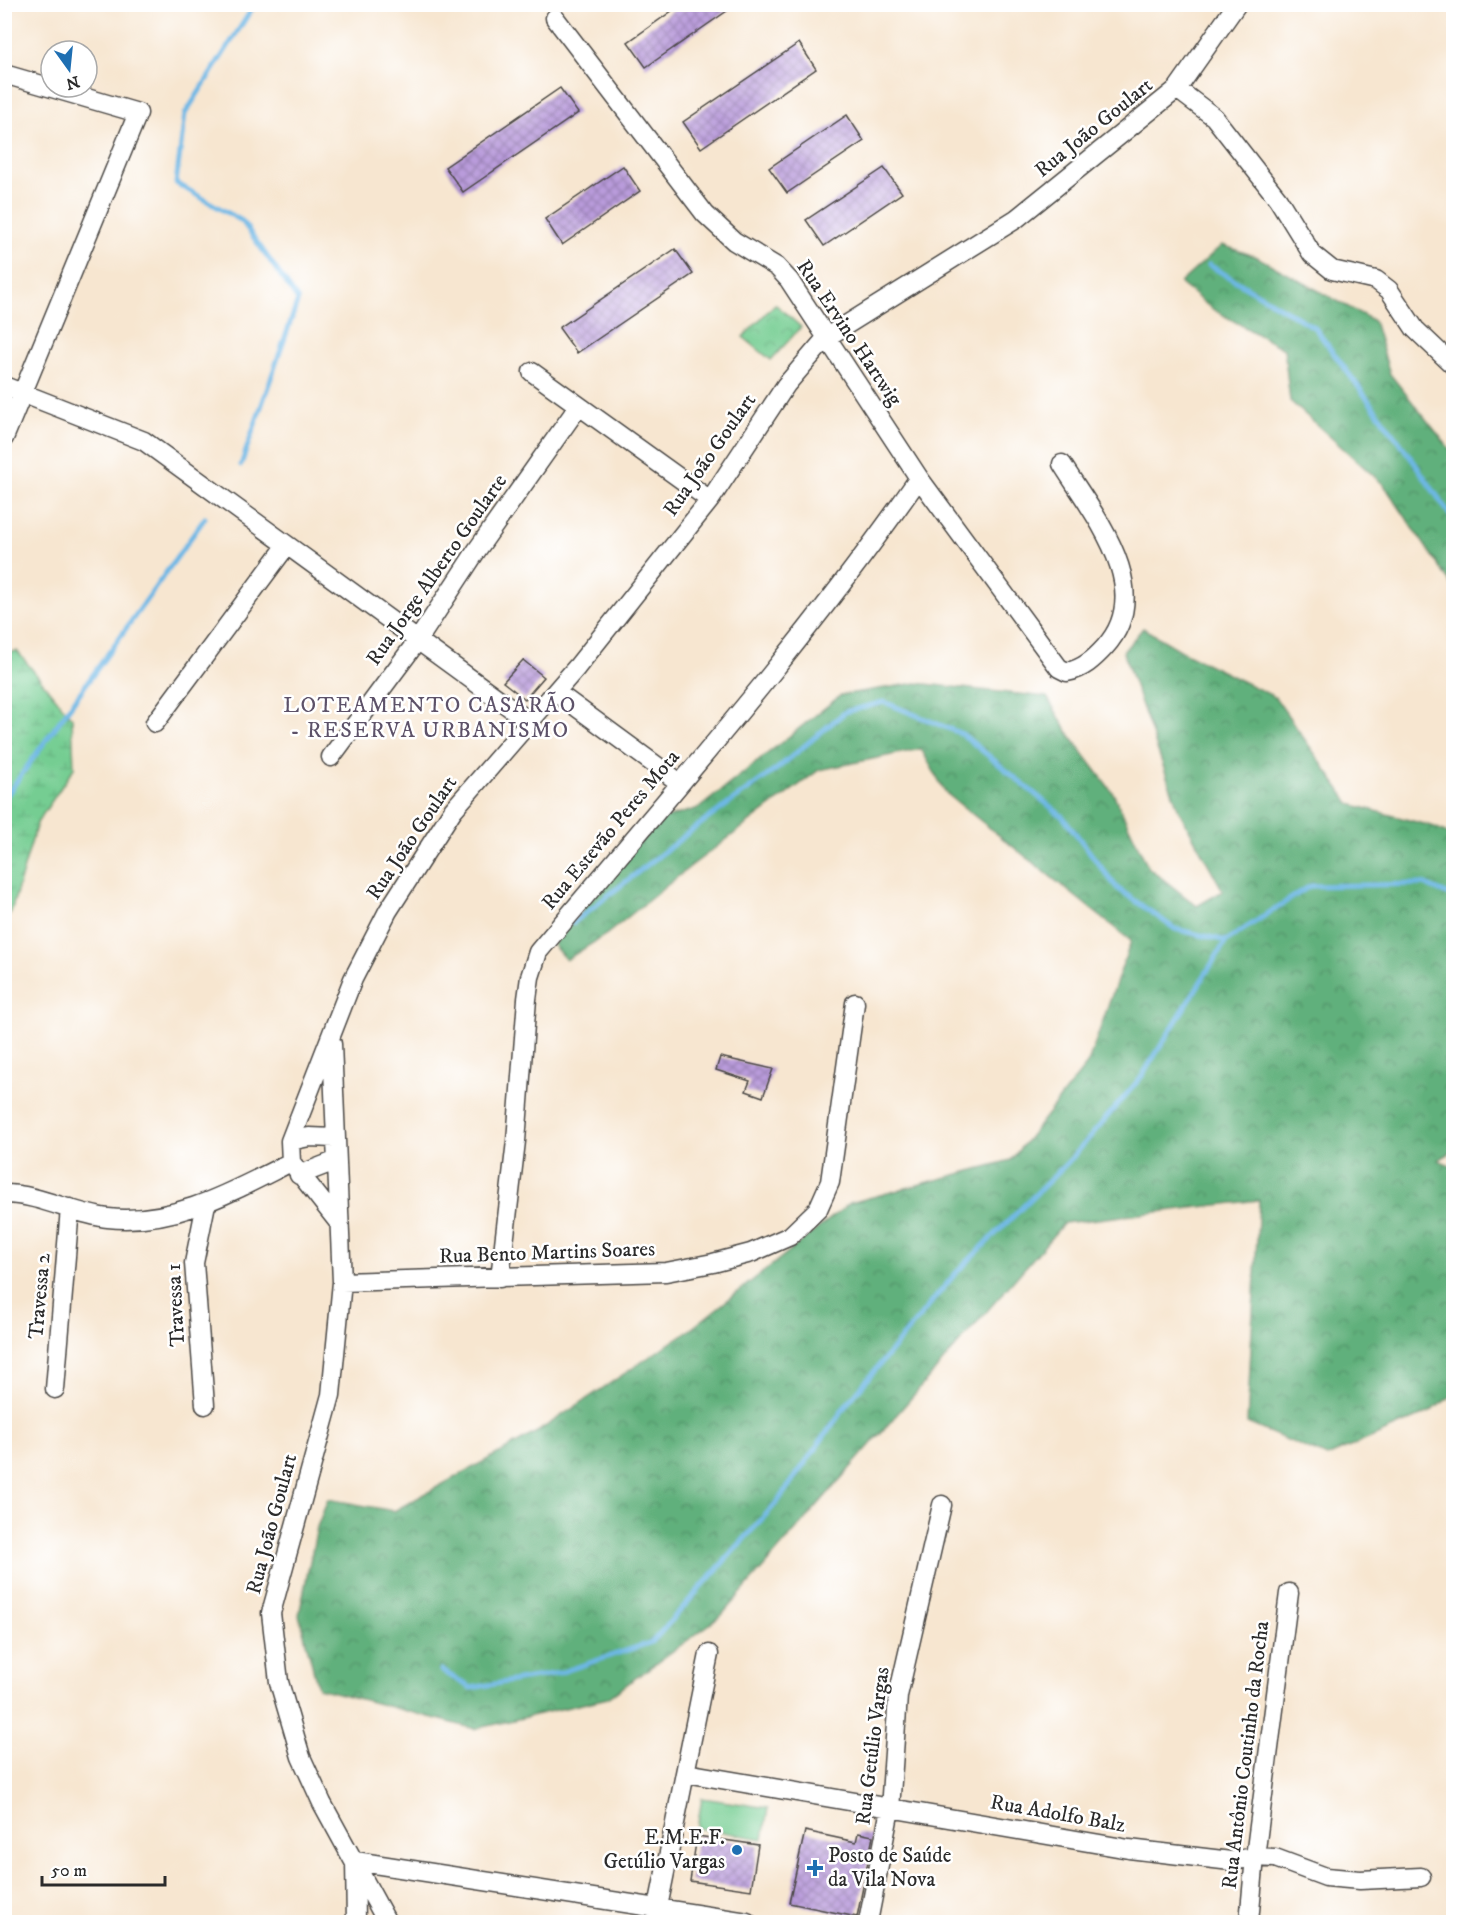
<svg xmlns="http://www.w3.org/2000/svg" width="1458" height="1927" viewBox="0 0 1458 1927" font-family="'IM FELL DW Pica',serif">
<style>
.forest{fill:url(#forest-crowns);stroke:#466e54;stroke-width:1.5}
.wetland{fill:url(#wetland-marsh);stroke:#507c5e;stroke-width:1.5}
.park{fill:url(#park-crowns);stroke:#507c5e;stroke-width:1.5}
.garden{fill:#75cd92;stroke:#507c5e;stroke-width:1.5}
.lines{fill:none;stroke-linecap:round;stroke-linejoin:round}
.stream{stroke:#6db7e5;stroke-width:5}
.building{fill:url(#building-cross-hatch)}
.minor-casing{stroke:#4a4744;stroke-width:21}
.minor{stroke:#fff;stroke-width:18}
.poi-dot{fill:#1f6fb2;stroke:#fff;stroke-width:2}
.labels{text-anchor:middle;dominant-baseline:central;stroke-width:5;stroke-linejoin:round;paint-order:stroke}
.street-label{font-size:21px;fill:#2b2b2b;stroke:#fff}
.poi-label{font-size:21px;fill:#2b2b2b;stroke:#fff;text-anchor:end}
.neighbourhood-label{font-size:22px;letter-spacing:1.5px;fill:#5d5269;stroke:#fff}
</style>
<defs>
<pattern id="forest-crowns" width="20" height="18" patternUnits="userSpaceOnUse" patternTransform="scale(1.5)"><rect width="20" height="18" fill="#60b07c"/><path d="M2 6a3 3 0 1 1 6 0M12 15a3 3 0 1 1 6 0" fill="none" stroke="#4f8f66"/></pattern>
<pattern id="wetland-marsh" width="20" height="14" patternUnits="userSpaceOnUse" patternTransform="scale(1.5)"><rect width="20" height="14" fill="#75cd92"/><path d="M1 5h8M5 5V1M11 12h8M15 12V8" fill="none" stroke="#65b07e"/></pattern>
<pattern id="park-crowns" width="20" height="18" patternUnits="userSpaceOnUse" patternTransform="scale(1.5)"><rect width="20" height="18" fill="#75cd92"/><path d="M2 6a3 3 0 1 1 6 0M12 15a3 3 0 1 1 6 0" fill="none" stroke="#65b07e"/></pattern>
<pattern id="building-cross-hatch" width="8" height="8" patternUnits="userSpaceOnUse" patternTransform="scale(1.5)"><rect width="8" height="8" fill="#b99bdb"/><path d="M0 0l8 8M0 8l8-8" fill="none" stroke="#977fb2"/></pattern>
</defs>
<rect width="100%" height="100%" fill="#fff"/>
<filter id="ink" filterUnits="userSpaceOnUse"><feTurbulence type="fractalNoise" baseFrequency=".0167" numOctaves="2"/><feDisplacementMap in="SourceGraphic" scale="12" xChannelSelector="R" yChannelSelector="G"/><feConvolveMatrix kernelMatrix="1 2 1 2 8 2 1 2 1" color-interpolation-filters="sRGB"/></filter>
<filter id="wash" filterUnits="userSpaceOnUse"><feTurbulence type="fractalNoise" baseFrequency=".008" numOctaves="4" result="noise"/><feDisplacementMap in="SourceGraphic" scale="24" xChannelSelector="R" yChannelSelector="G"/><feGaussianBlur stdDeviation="1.35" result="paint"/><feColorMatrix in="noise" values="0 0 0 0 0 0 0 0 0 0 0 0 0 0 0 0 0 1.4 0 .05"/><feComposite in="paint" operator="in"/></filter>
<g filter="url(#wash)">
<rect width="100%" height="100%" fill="#f7e6d0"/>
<path class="forest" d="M1222,245L1257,257L1374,321L1390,374L1453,453V587L1384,485L1290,401L1284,349L1212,309L1180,283Z
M1143,628L1187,654L1275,697L1350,804L1435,827L1453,836L1454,1151L1438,1160L1453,1166L1454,1394L1430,1412L1327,1457L1247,1423L1259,1200L1064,1223L721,1616L608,1698L475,1729L318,1688L299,1615L317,1527L328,1499L394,1511L537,1432L691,1329L850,1203L1011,1160L1088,1063L1131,941L946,793L921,749L819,770L691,866L607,934L566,960L553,945L656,821L699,808L841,695L916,683L1047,697L1071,737L1113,793L1148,867L1197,906L1223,891L1179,811L1123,652Z"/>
<path class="wetland" d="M17,651L72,718L74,768L37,823L11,912L5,918L4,653Z"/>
<path class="park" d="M775,304L801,327L771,360L743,337Z"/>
<path class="garden" d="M702,1798L768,1808L763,1839L697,1828Z"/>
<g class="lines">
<path class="stream" d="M1209,265L1315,328L1414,462L1454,521
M241,465L298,300L242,221L176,183L185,114L255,4
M4,799L205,518
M573,923L688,833L778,768L845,712L884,702L962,734L1063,817L1117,888L1175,929L1226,941L1310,886L1423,884L1454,897
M441,1670L471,1688L559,1673L652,1642L778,1501L847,1404L955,1274L1072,1158L1142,1076L1226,941"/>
</g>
<g id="blocks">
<path class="building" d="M693,4H737L646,67L628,42L679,6L683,11Z
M799,43L816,69L701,148L683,122Z
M560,88L578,113L463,192L445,167Z
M847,115L864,141L787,193L769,168Z
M623,166L640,191L562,245L545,219Z
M884,168L902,193L824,246L806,220Z
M675,249L693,274L577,353L559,328Z
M523,660L544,677L525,699L503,682Z
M720,1057L773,1069L763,1097L746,1091L750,1081L716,1070Z
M805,1831L856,1842L858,1833L873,1836L857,1917L789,1903Z
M697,1836L758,1845L751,1890L690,1881Z"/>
</g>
</g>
<g filter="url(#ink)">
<use href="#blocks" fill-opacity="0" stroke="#4a4744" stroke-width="1.5"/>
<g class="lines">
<defs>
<path id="minor" d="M555,18L705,214L734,241L777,267L789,280L919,478L1059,668L1067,672C1083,669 1094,659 1105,647C1157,590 1093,514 1062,464
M4,74L138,113L4,438
M1177,89L1214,117L1278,199L1312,254L1332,270L1376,280L1389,290L1415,329L1454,366
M532,372L710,500
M4,386L144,441L530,722
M556,692L680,783
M155,723L287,545
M331,757L418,640L477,550L578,407
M332,1044L342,1282L331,1395L271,1613L279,1682L301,1757L322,1803L387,1922
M290,1141L309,1137L334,1138
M299,1175L335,1161
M4,1194C40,1194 73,1214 108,1218C175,1225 233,1191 291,1162
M339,1223L291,1162L290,1141L353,979L388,911L453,810L577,667L710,500L786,385L827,337L1016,219L1177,89L1237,4
M500,1278L516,1141L527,999L530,977L538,952C669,796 803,645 919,478
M342,1282L666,1272L713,1263L751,1253L790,1236L818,1209L830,1182L855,1003
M55,1389L70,1208
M205,1405L194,1263L206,1204
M686,1773L1129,1849L1231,1861L1255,1857L1275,1858L1326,1877L1360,1880L1421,1877
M356,1922L355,1861L747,1922
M655,1922L709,1654
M868,1922L890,1809L898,1696L942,1505
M1249,1922L1255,1857L1289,1593"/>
</defs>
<use href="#minor" class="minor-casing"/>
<use href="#minor" class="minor"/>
</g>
</g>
<g class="poi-dot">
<circle cx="737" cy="1850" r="6"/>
<path d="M812 1859h6v6h6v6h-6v6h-6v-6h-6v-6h6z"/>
</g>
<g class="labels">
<g class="street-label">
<text transform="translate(1094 128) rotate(-39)">Rua João Goulart</text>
<text transform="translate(849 333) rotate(56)">Rua Ervino Hartwig</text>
<text transform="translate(710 455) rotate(-55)">Rua João Goulart</text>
<text transform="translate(437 570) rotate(-55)">Rua Jorge Alberto Goularte</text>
<text transform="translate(611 830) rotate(-50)">Rua Estevão Peres Mota</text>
<text transform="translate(412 838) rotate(-56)">Rua João Goulart</text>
<text transform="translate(547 1253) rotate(-2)">Rua Bento Martins Soares</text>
<text transform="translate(40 1296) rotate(-85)">Travessa 2</text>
<text transform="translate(176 1305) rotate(-93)">Travessa 1</text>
<text transform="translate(272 1524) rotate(-75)">Rua João Goulart</text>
<text transform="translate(873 1746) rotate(-83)">Rua Getúlio Vargas</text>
<text transform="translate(1246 1755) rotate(-83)">Rua Antônio Coutinho da Rocha</text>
<text transform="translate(1058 1814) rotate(10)">Rua Adolfo Balz</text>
</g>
<g class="poi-label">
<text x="725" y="1838">E.M.E.F.<tspan x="725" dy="24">Getúlio Vargas</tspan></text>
<text x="828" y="1856" text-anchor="start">Posto de Saúde<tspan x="828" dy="24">da Vila Nova</tspan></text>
</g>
<g class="neighbourhood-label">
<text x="430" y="705">LOTEAMENTO CASARÃO<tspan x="430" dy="25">- RESERVA URBANISMO</tspan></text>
</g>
</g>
<rect width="1458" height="1927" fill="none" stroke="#fff" stroke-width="24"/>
<g transform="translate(69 69) rotate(165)"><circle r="28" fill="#ffffff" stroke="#aaaaaa" stroke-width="1.5"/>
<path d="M0-4.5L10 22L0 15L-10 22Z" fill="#1f6fb2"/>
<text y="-9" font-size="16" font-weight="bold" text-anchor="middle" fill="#2b2b2b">N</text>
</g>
<path d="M42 1876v9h123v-9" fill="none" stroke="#2b2b2b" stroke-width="3"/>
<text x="51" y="1876" font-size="18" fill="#2b2b2b" stroke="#ffffff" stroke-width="4.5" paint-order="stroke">50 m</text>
</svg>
